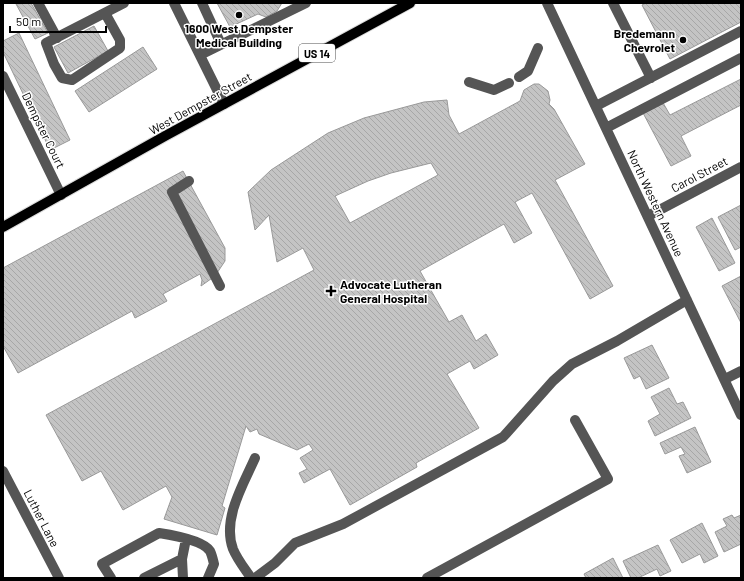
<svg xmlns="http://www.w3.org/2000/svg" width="744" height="581" viewBox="0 0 744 581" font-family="Barlow,sans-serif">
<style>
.building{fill:url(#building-back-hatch);stroke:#999;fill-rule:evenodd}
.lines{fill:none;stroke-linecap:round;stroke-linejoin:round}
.major-casing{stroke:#dbdbdb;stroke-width:12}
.minor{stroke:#555;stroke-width:10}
.major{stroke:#000;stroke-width:10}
.poi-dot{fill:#000;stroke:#fff;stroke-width:1.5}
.labels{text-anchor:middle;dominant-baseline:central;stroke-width:3;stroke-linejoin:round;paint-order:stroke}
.shield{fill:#fff;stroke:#4c4c4c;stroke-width:1}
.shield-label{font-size:11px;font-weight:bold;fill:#000}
.poi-label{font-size:12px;font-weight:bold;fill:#000;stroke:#fff}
.street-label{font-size:12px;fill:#000;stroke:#fff}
</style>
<defs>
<pattern id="building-back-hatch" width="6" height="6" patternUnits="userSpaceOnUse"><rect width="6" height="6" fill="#c4c4c4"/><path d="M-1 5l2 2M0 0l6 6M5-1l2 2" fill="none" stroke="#a7a7a7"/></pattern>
</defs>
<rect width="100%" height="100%" fill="#fff"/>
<path class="building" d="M31,3L48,33L35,39L16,4Z
M217,3H282L277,11L266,17L258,14L230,27Z
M646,3H741V22L670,59L642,5Z
M94,26L108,51L68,73L54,47Z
M19,33L70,140L50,150L3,52V41Z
M143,47L157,69L89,112L75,91Z
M741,79V105L681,136L691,156L671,166L642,111L662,101L670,115Z
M534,84H539L548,91L550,100L549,104L554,109L585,164L555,180L613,286L590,299L532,193L515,202L532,233L514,243L504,224L420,271L449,322L462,315L476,341L486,334L498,355L474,369L470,361L447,374L479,428L416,463L417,467L350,505L330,469L304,483L299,473L307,469L300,458L313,450L309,444L297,450L259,434L257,429L250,432L246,426L222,506L225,508L217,535L164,519L172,497L166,486L123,510L101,471L82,481L46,415L314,270L303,248L277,262L269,215L255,230L248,192L271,170L328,133L364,118L424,102L447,100L449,115L459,134L520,101L524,90ZM431,163L438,175L350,223L335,196L368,181L391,173Z
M183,171L225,248V261L215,276L201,286L202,280L200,274L163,294L167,301L135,318L132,311L18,373L3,346V268Z
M741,205V247L735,250L718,217Z
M712,218L735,263L719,271L696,227Z
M741,276V323L722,286Z
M652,345L669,378L646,389L640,376L634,379L624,358Z
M669,388L677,404L683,402L691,418L655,436L648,421L660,414L651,397Z
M695,427L711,462L687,473L679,456L685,454L681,447L665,454L660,443Z
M732,515L734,518L741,515V544L724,552L715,532L727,526L723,519Z
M702,523L718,556L704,563L700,554L682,563L670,540Z
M658,545L671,571L660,576L657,569L638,578H631L623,561Z
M613,558L623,578H586L584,574Z"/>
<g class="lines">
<defs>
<path id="major" d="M3,227L165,136L410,3"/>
</defs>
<use href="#major" class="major-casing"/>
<path class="minor" d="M38,3L57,38
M174,3L224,104
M202,3L221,44
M547,3L741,415
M613,3L651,78
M105,13L120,40V48L72,80L62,78L54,64L46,43L124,3
M200,55L306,3
M3,76L61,195
M519,77L528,71L538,48
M469,82L494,90L509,83
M596,106L741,31
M606,128L741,58
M189,181L172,192L220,286
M648,216L741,167
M725,379L741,371
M3,471L59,578
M111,578L102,564L159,533C172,535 203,540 210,551C212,555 213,560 214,564L208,578
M144,578L182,559
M183,578L182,559L186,539
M251,578C245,569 237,559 233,549C222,519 243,485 255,458
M255,578L275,563L295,543L343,524L503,437L553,381L572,364L617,341L687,300
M427,578L608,479L575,420"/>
<use href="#major" class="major"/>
</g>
<g class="poi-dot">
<circle cx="239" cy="15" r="4"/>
<circle cx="683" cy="40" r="4"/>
<path d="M329 285h4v4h4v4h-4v4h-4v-4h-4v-4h4z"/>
</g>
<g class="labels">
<rect class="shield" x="299" y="44" width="36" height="18" rx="3"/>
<g class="shield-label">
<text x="317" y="53">US 14</text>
</g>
<g class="poi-label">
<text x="239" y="28">1600 West Dempster<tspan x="239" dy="14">Medical Building</tspan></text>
<text x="675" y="33" text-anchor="end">Bredemann<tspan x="675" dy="14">Chevrolet</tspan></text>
<text x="340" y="284" text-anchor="start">Advocate Lutheran<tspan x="340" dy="14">General Hospital</tspan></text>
</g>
<g class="street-label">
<text transform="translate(200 103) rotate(-29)">West Dempster Street</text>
<text transform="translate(44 130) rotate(64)">Dempster Court</text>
<text transform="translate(699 174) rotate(-28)">Carol Street</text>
<text transform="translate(656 203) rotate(65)">North Western Avenue</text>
<text transform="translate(42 518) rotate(63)">Luther Lane</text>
</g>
</g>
<rect width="744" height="581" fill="none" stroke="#000000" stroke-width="8"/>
<path d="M10 26v6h96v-6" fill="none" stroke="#000000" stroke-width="2"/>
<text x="16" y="26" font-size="12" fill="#000000" stroke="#ffffff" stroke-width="3" paint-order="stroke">50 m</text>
</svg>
